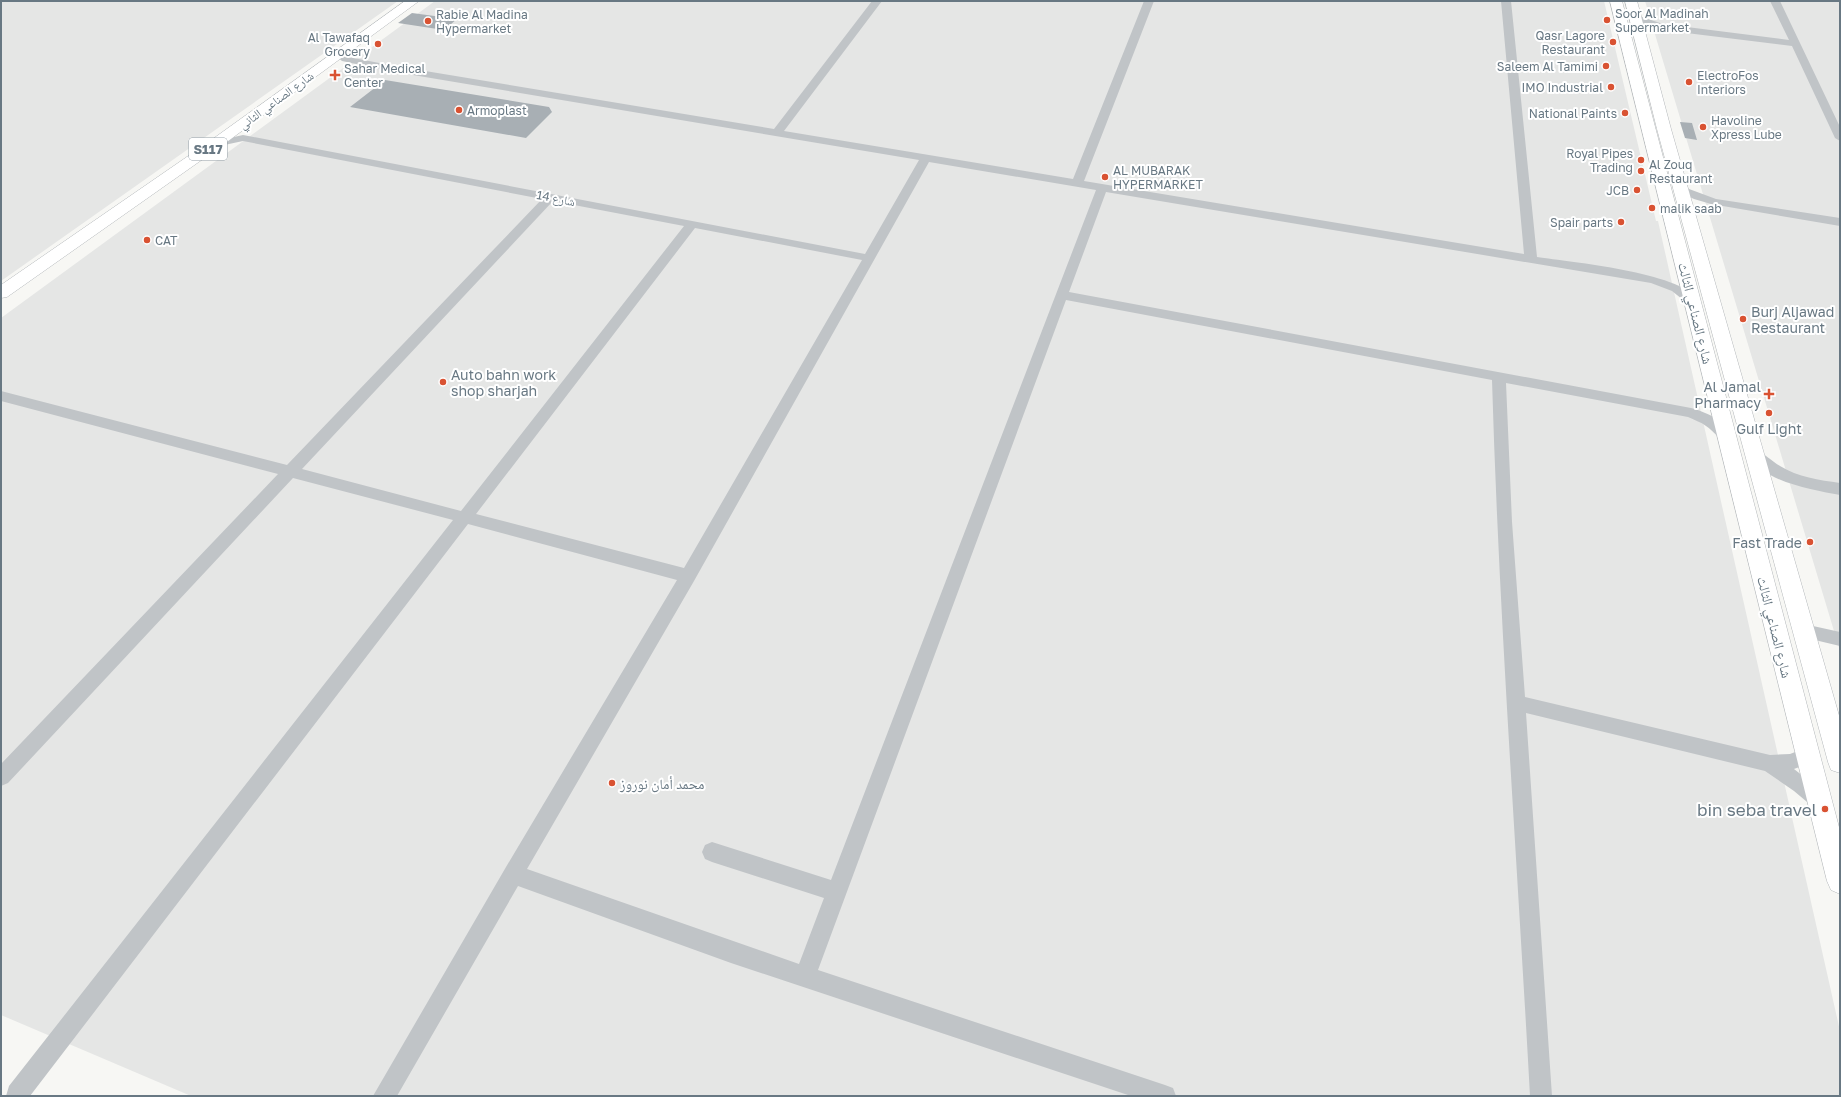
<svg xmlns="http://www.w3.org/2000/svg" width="1841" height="1097" viewBox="0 0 1841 1097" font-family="'Golos Text','Noto Naskh Arabic',sans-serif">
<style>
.built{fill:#e5e6e5}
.building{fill:#a8afb4}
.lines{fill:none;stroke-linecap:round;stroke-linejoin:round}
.major-casing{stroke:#b4b8bb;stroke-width:1}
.minor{fill:#c0c4c7;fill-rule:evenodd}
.major{fill:#fff;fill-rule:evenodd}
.poi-dot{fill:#d95232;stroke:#fff;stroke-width:1.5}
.labels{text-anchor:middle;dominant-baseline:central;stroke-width:4;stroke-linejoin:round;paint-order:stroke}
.far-poi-label{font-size:12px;fill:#687883;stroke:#fff;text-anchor:start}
.far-street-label{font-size:12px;fill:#687883;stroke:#fff}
.shield{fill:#fff;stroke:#95a0a8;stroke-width:1}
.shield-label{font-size:13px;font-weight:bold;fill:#687883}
.poi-label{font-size:14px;fill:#687883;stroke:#fff;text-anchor:start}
.street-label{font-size:14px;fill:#687883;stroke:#fff}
.near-poi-label{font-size:17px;fill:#687883;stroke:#fff;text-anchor:end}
</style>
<rect width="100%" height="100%" fill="#f7f7f4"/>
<path class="built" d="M1,1H398L1,281Z
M435,1H1604L1656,221H1658L1840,1031V1096H191L1,1015V318Z
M1645,1H1840V651Z"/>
<path class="building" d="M412,13L457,19L444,30L398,23Z
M385,80L549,107L552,112L526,138L350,107Z
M1680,122L1692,123L1697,140L1685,138Z"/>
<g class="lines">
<defs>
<path id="major" d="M405,1H419L220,147L7,297L1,298V285L210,141Z
M1610,1H1622L1840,831V894L1831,890L1827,881Z
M1625,1H1637L1671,129L1840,719V773L1831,770L1828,762L1657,129Z"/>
</defs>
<use href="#major" class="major-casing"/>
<path class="minor" d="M872,1H882L784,131L1073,179L1144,1H1154L1084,181L1524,254L1501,1H1511L1537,257C1571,262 1680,272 1698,300L1697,303H1687L1672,291L1651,283L1106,192L1069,292L1691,408C1706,412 1725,421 1733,435L1731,439C1719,442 1715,432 1706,426C1701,422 1694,420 1688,417L1506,383L1512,522L1525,697L1770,755L1790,754L1808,747L1815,749L1817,755L1815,761L1794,769L1827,795L1830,801L1827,807L1820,810L1813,807L1794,791L1765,771L1526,713L1552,1096H1530C1517,857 1499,619 1492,380L1066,300L818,970L1165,1085L1173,1088L1176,1096H1131L731,963L518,886L397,1096H373L506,867L677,580L468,524L30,1096H6L9,1086L453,520L293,478L8,783L1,786V764L278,474L1,401V391L287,465L542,199L243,141L215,147L210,144L211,142L243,135L865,254L919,160L395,72L342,61L337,57L336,52L341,49L344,50L348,57L395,66L774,129ZM929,162L1096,190L831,880L712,842L705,845L702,852L705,859L712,862L824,898L799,964L527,869L694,581ZM553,201L684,226L461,511L302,469ZM695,228L862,260L684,568L476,514Z
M1770,1H1780L1840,127V141L1835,138L1792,46L1662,30L1633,20L1631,18L1636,15L1663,24L1789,40Z
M1681,186L1716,199L1840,218V226L1711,204L1694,199L1677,191L1675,189L1677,187Z
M1756,451C1765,453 1771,461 1780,466C1798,477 1819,480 1840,483V495C1813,490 1764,482 1749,456L1751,452Z
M1804,624L1840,632V646L1798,636L1795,631L1798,626Z"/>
<use href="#major" class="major"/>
</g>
<g class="poi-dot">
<circle cx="1607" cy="20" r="4"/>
<circle cx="428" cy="21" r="4"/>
<circle cx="1613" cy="42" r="4"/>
<circle cx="378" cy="44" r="4"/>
<circle cx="1606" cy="66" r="4"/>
<path d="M333 69h4v4h4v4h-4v4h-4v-4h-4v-4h4z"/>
<circle cx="1689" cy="82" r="4"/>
<circle cx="1611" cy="87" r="4"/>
<circle cx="459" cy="110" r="4"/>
<circle cx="1625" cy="113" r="4"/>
<circle cx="1703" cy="127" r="4"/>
<circle cx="1641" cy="160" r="4"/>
<circle cx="1641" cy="171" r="4"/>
<circle cx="1105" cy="177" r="4"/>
<circle cx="1637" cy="190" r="4"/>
<circle cx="1652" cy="208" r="4"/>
<circle cx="1621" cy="222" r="4"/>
<circle cx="147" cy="240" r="4"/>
<circle cx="1743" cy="319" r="4"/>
<circle cx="443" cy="382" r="4"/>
<path d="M1767 388h4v4h4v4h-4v4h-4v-4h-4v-4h4z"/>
<circle cx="1769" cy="413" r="4"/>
<circle cx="1810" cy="542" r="4"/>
<circle cx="612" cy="783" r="4"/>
<circle cx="1825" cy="809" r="4"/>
</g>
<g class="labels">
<g class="far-poi-label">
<text x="1615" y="13">Soor Al Madinah<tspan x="1615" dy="14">Supermarket</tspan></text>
<text x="436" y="14">Rabie Al Madina<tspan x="436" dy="14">Hypermarket</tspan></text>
<text x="1605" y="35" text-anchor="end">Qasr Lagore<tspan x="1605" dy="14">Restaurant</tspan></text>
<text x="370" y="37" text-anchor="end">Al Tawafaq<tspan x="370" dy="14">Grocery</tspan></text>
<text x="1598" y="66" text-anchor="end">Saleem Al Tamimi</text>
<text x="344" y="68">Sahar Medical<tspan x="344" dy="14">Center</tspan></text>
<text x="1697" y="75">ElectroFos<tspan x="1697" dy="14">Interiors</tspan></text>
<text x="1603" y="87" text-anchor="end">IMO Industrial</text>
<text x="467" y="110">Armoplast</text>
<text x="1617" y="113" text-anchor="end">National Paints</text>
<text x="1711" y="120">Havoline<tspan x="1711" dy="14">Xpress Lube</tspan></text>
<text x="1633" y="153" text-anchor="end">Royal Pipes<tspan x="1633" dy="14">Trading</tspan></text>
<text x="1649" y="164">Al Zouq<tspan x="1649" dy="14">Restaurant</tspan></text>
<text x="1113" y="170">AL MUBARAK<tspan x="1113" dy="14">HYPERMARKET</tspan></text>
<text x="1629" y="190" text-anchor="end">JCB</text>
<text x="1660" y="208">malik saab</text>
<text x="1613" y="222" text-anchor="end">Spair parts</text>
<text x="155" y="240">CAT</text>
</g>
<g class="far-street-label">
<text transform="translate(276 100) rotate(-36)">شارع الصناعي الثاني</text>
<text transform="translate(556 198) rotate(11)">شارع 14</text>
</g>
<rect class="shield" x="189" y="138" width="38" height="22" rx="3"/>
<g class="shield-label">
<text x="208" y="149">S117</text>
</g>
<g class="poi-label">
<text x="1751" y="311">Burj Aljawad<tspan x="1751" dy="16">Restaurant</tspan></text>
<text x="451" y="374">Auto bahn work<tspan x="451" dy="16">shop sharjah</tspan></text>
<text x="1761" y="386" text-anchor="end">Al Jamal<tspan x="1761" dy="16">Pharmacy</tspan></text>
<text x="1769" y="428" text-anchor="middle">Gulf Light</text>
<text x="1802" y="542" text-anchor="end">Fast Trade</text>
<text x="620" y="783">محمد أمان نوروز</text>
</g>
<g class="street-label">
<text transform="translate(1696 313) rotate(76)">شارع الصناعي الثالث</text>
<text transform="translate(1775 627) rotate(76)">شارع الصناعي الثالث</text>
</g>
<g class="near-poi-label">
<text x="1817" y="809">bin seba travel</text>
</g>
</g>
<rect width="1841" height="1097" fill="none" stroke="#687883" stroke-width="4"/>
</svg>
